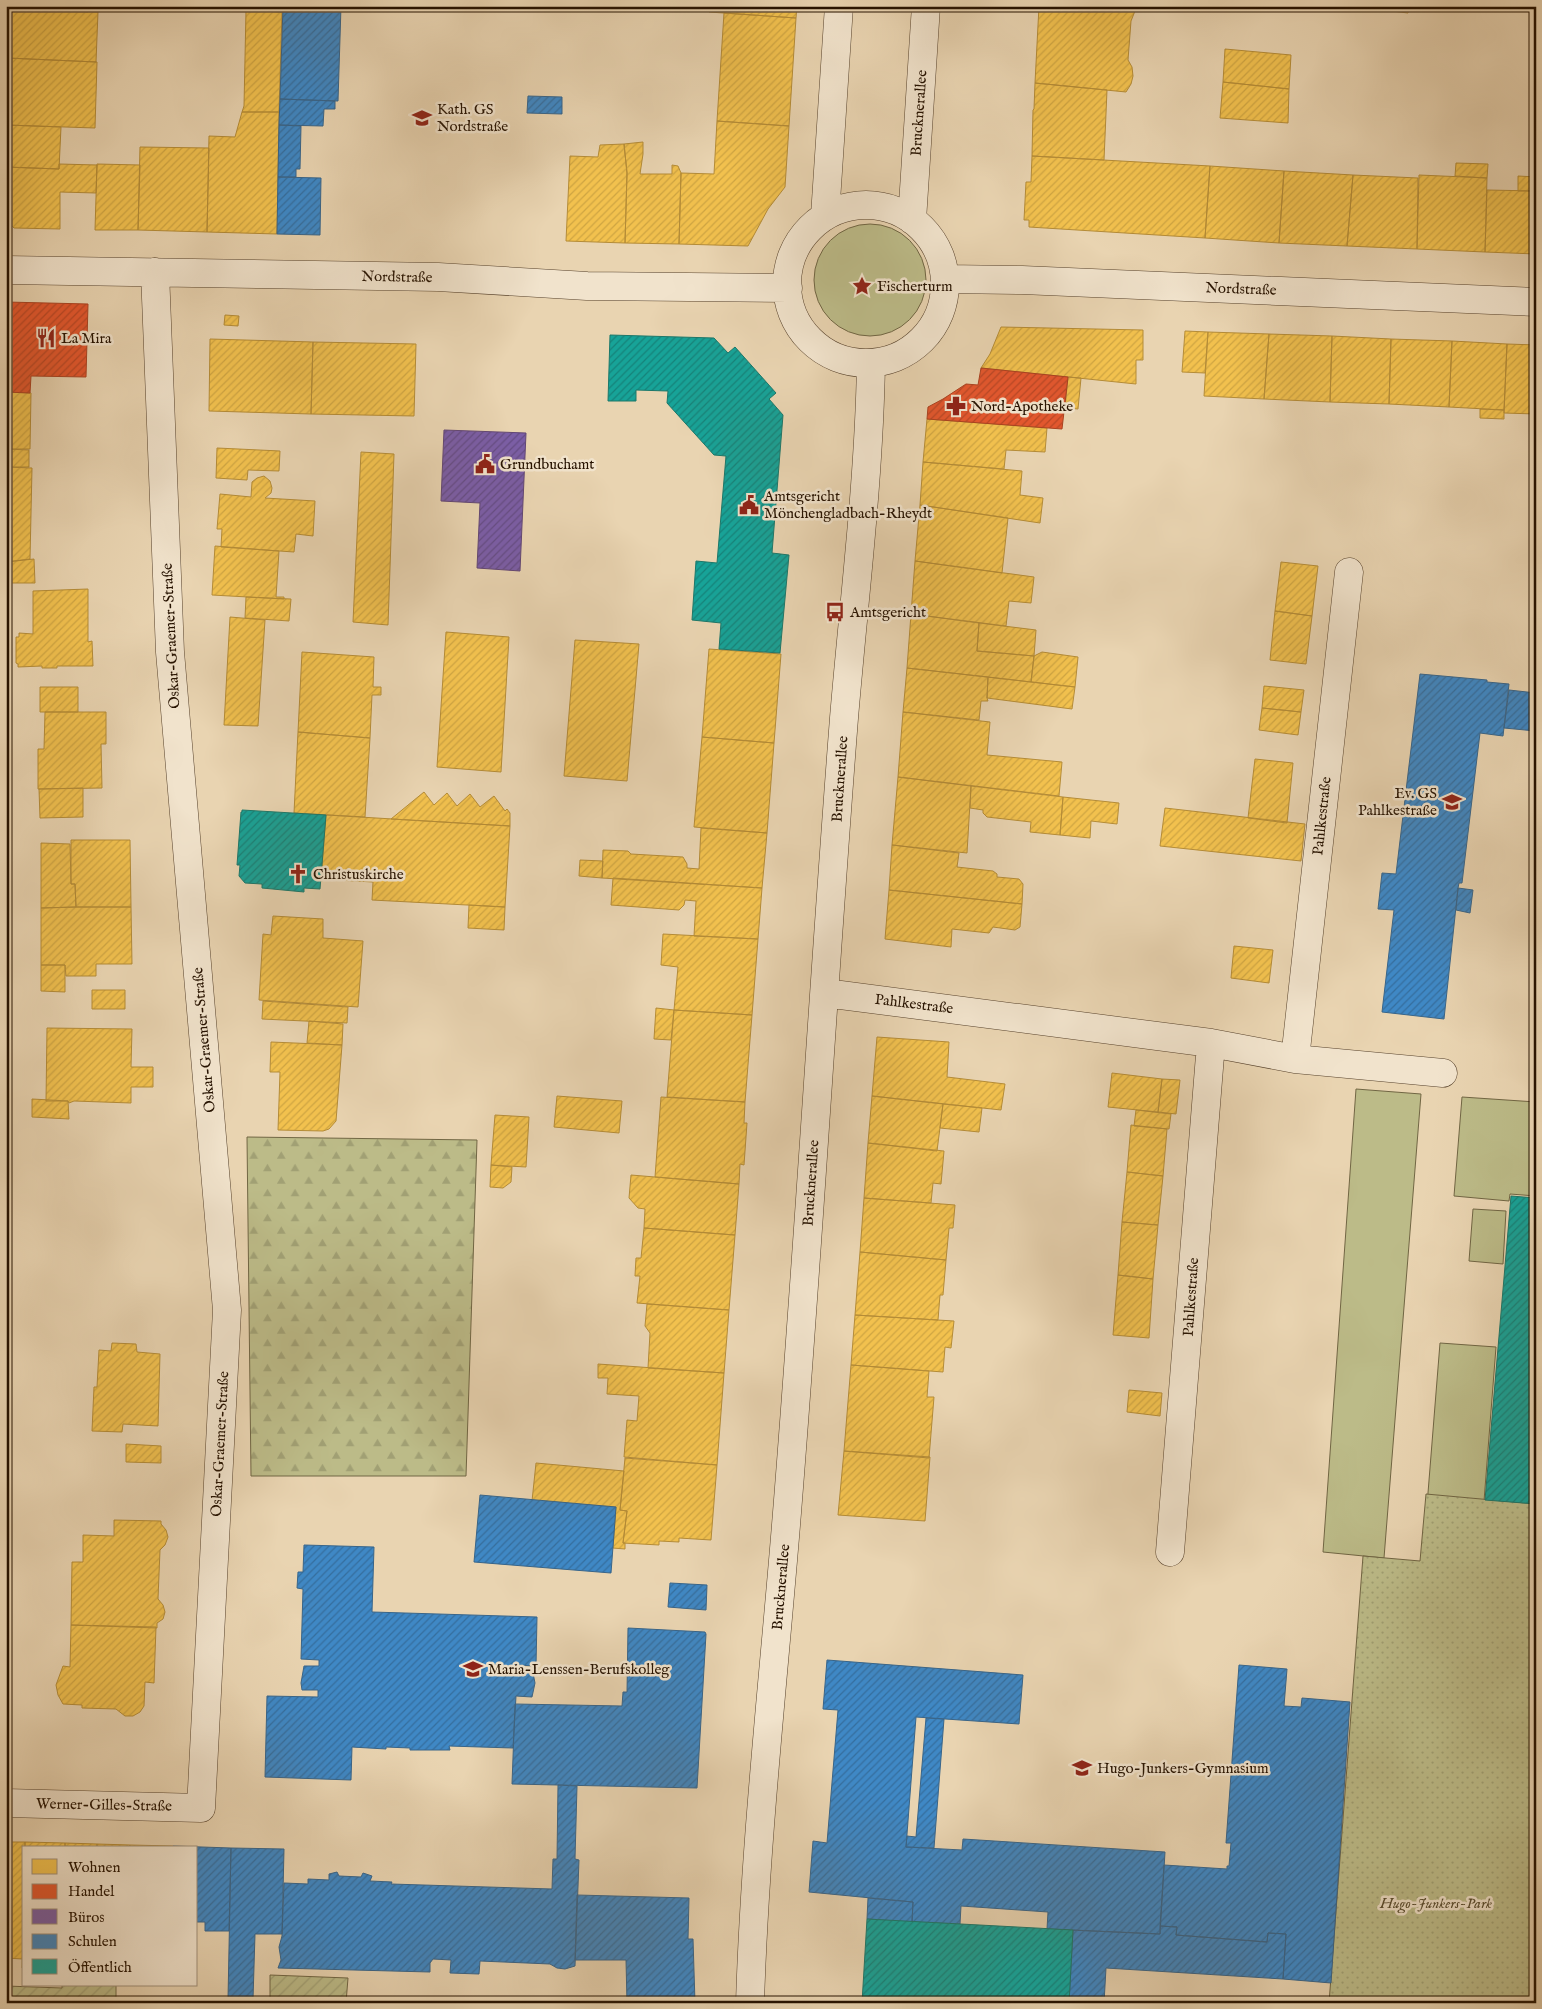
<svg xmlns="http://www.w3.org/2000/svg" width="1542" height="2009" viewBox="0 0 1542 2009" font-family="'IM FELL English',serif">
<style>
.grass{fill:#bcbb88;stroke:#716644}
.forest{fill:url(#forest-firs);stroke:#716644}
.park{fill:url(#park-dots);stroke:#716644}
.garden{fill:url(#garden-furrows);stroke:#716644}
.homes{fill:url(#homes-hatch);stroke:#b58c37}
.shops{fill:url(#shops-hatch);stroke:#ab4220}
.offices{fill:url(#offices-hatch);stroke:#624775}
.schools{fill:url(#schools-hatch);stroke:#38658a}
.public{fill:url(#public-hatch);stroke:#1c786a}
.lines{fill:none;stroke-linecap:round;stroke-linejoin:round}
.minor-casing{stroke:#57422c;stroke-width:29}
.minor{stroke:#f1e3cc;stroke-width:28}
.labels{text-anchor:middle;dominant-baseline:central;stroke-width:5;stroke-linejoin:round;paint-order:stroke}
.poi-label{font-size:15px;fill:#261200;stroke:#f1e3cc;text-anchor:start}
.street-label{font-size:15px;fill:#261200;stroke:#f1e3cc}
.park-label{font-size:15px;font-style:italic;fill:#5a4d30;stroke:#f1e3cc}
</style>
<defs>
<pattern id="forest-firs" width="22" height="20" patternUnits="userSpaceOnUse" patternTransform="scale(1.25)"><rect width="22" height="20" fill="#bcbb88"/><path d="M5 1l3.5 6h-7zM16 11l3.5 6h-7z" fill="#a1a074"/></pattern>
<pattern id="park-dots" width="8" height="8" patternUnits="userSpaceOnUse" patternTransform="scale(1.25)"><rect width="8" height="8" fill="#bcbb88"/><path d="M2 2h.1M6 6h.1" fill="none" stroke="#a1a074" stroke-width="1.8" stroke-linecap="round"/></pattern>
<pattern id="garden-furrows" width="10" height="10" patternUnits="userSpaceOnUse" patternTransform="scale(1.25)"><rect width="10" height="10" fill="#bcbb88"/><path d="M-1 1l2-2M0 10L10 0M9 11l2-2" fill="none" stroke="#a1a074"/></pattern>
<pattern id="homes-hatch" width="6" height="6" patternUnits="userSpaceOnUse" patternTransform="scale(1.25)"><rect width="6" height="6" fill="#f2c14e"/><path d="M-1 1l2-2M0 6l6-6M5 7l2-2" fill="none" stroke="#cfa542"/></pattern>
<pattern id="shops-hatch" width="6" height="6" patternUnits="userSpaceOnUse" patternTransform="scale(1.25)"><rect width="6" height="6" fill="#e4572e"/><path d="M-1 1l2-2M0 6l6-6M5 7l2-2" fill="none" stroke="#b94725"/></pattern>
<pattern id="offices-hatch" width="6" height="6" patternUnits="userSpaceOnUse" patternTransform="scale(1.25)"><rect width="6" height="6" fill="#7b5ea7"/><path d="M-1 1l2-2M0 6l6-6M5 7l2-2" fill="none" stroke="#654c86"/></pattern>
<pattern id="schools-hatch" width="6" height="6" patternUnits="userSpaceOnUse" patternTransform="scale(1.25)"><rect width="6" height="6" fill="#3f88c5"/><path d="M-1 1l2-2M0 6l6-6M5 7l2-2" fill="none" stroke="#356e9e"/></pattern>
<pattern id="public-hatch" width="6" height="6" patternUnits="userSpaceOnUse" patternTransform="scale(1.25)"><rect width="6" height="6" fill="#17a398"/><path d="M-1 1l2-2M0 6l6-6M5 7l2-2" fill="none" stroke="#15837a"/></pattern>
</defs>
<rect width="100%" height="100%" fill="#e9d4b1"/>
<filter id="stains"><feTurbulence type="fractalNoise" baseFrequency=".004" numOctaves="4"/><feColorMatrix values="0 0 0 0 .2 0 0 0 0 .09 0 0 0 0 .02 0 0 0 .5 -.17"/></filter>
<radialGradient id="worn" r=".72"><stop offset=".6" stop-color="#630" stop-opacity="0"/><stop offset="1" stop-color="#630" stop-opacity=".3"/></radialGradient>
<path class="grass" d="M814 280a56 56 0 1 1 112 0a56 56 0 1 1-112 0Z
M1356,1089L1421,1094L1384,1558L1323,1552Z
M1462,1097L1536,1102V1196L1510,1194L1509,1201L1454,1196Z
M1473,1209L1506,1211L1503,1264L1469,1261Z
M1440,1343L1496,1347L1484,1501L1422,1568Z"/>
<path class="forest" d="M247,1137L477,1140L466,1476H251Z"/>
<path class="park" d="M1426,1494L1536,1504V2003H1329L1363,1556L1420,1561Z"/>
<path class="garden" d="M270,1975L348,1978L346,2003H270Z
M62,1985H116V1998L209,2003H6V1986L62,1988Z"/>
<path class="homes" d="M9,6H89L88,12L8,9Z
M259,6H283L282,12L259,11Z
M709,6H797L796,18L709,12Z
M1039,6H1137L1131,21L1128,60L1132,67L1133,76L1131,84L1126,92L1035,83Z
M1376,6H1409L1408,13L1376,9Z
M8,9L98,12L96,62L7,58Z
M246,10L282,12L279,112H242L244,106Z
M724,13L796,18L789,126L717,121Z
M1225,49L1291,55L1289,89L1223,82Z
M7,58L97,62L95,128L6,125Z
M1223,82L1289,89L1288,123L1220,118Z
M1035,83L1107,90L1104,160L1032,156L1033,110L1034,109Z
M242,112H279L277,234L207,232L209,136L235,137Z
M717,121L789,126L785,187L768,209L748,246L679,244L681,173L714,174Z
M6,125L61,127L59,169L6,167Z
M643,142V154L640,174H672V165L678,166L681,173L679,244L625,243L627,173L624,144Z
M624,144L627,173L625,243L566,241L570,156L598,157L600,145Z
M140,147L209,148L207,232L138,230Z
M1032,156L1210,166L1205,238L1029,227V220H1024L1026,182H1031Z
M1456,163L1488,164L1487,178L1455,176Z
M59,164L97,165L96,193L60,192V229L14,228L6,220V167L59,169Z
M97,164L140,165L138,230H95Z
M1210,166L1284,171L1279,243L1205,238Z
M1284,171L1353,175L1347,246L1279,243Z
M1353,175L1418,178L1417,249L1347,246Z
M1419,175L1487,178L1485,252L1417,249Z
M1518,176L1536,177V191H1518Z
M1487,190L1536,191V254L1485,252Z
M225,315L239,316L238,326L224,325Z
M1001,327L1143,330V360H1136V384L981,368L990,354Z
M1185,331L1208,332L1205,373L1182,372Z
M1208,332L1269,334L1264,399L1204,396Z
M1269,334L1332,336L1330,402L1264,399Z
M1332,336L1391,339L1389,404L1330,402Z
M210,339L313,342L311,414L209,411Z
M1391,339L1452,341L1449,407L1389,404Z
M1452,341L1507,344L1504,410L1449,407Z
M313,342L416,344L414,416L311,414Z
M1507,344L1536,345V414L1504,413Z
M1068,377L1081,378L1078,409L1065,408Z
M6,392L31,393L30,449H6Z
M1480,409L1504,410V419L1480,418Z
M927,419L1047,428L1045,452L1006,450L1004,469L923,462Z
M217,448L280,451L279,471L248,470L247,480L216,478Z
M6,449L29,450V467H6Z
M361,452L394,454L388,625L353,622Z
M923,462L1022,471L1020,495L1043,498L1040,523L920,505Z
M6,467L32,468L30,559L6,562Z
M264,476L270,481L272,488L271,493L265,498L315,501L313,536L296,534L294,552L221,547L222,529H217L220,494L251,497L252,482L257,478Z
M920,505L1008,518L1002,573L915,561Z
M215,546L279,551L276,597H284V599L212,595Z
M34,559L35,583H6V562Z
M915,561L1034,577L1031,603L1009,601L1006,626L911,614Z
M1281,562L1318,566L1312,616L1275,611Z
M88,589V642L92,641L93,666H57V668H42V666L18,667V664L16,663V637H19V633L33,634V591Z
M246,597L291,599L289,621L245,618Z
M1275,611L1312,616L1306,664L1270,660Z
M911,614L979,623L977,651L1034,656L1031,682L907,668Z
M230,617L265,620L258,726L224,725Z
M979,623L1036,630L1034,656L977,651Z
M446,632L509,637L501,772L437,767Z
M575,640L639,644L627,781L564,776Z
M709,649L781,654L774,743L702,737Z
M302,652L374,657L373,687H381V695H372L370,738L298,732Z
M1042,652L1078,657L1075,687L1031,682L1034,656Z
M907,668L988,677L987,698L988,701H981L979,720L903,712Z
M988,677L1075,687L1072,709L987,698Z
M1264,686L1304,690L1301,712L1262,708Z
M40,687H78V712H40Z
M1262,708L1301,712L1298,735L1259,730Z
M45,712H106V744H101L102,788L38,789V749H44Z
M903,712L990,722L987,755L1062,762L1059,796L898,777Z
M298,732L370,738L365,817L294,813Z
M702,737L774,743L767,833L694,827Z
M1255,759L1293,763L1287,823L1248,818Z
M898,777L971,786L967,853L892,845Z
M971,786L1063,797L1060,835L1030,832L1031,822L987,817L983,813V810L970,808Z
M83,788V817L40,818L39,789Z
M424,792L434,805L447,793L457,806L470,794L480,807L494,796L505,811L507,809L510,813V826L391,819Z
M1063,797L1119,803L1117,824L1091,821L1090,838L1060,835Z
M1165,808L1305,824L1301,861L1160,846Z
M326,815L510,826L505,907L372,900L373,882L321,879Z
M701,828L767,833L762,888L602,878L603,850L628,851L631,854L683,857L687,864V868L699,869Z
M71,840H130L131,907H76L75,884H71Z
M41,843L70,844L71,884H75L76,907L41,908Z
M892,845L959,853L957,867L993,871L997,874V877L1019,879L1023,884L1022,904L889,890Z
M580,860L603,861L602,878L579,876Z
M613,878L762,888L758,939L694,936L696,901L685,900L684,905L679,910L611,905Z
M889,890L1022,904L1020,927L1015,930L993,927L989,933L952,929L951,947L885,939Z
M469,905L505,907L504,930L468,928Z
M76,907H131L132,964H96V976H66L65,965H41V908Z
M273,916L323,919V938L363,941L358,1007L259,1000L263,934L271,935Z
M663,934L758,939L752,1015L674,1010L678,967L661,965Z
M1234,946L1273,950L1269,983L1231,978Z
M41,965H65V992L41,991Z
M92,990H125V1009H92Z
M263,1001L348,1007L347,1023L262,1019Z
M656,1008L674,1010L671,1040L654,1039Z
M674,1010L752,1015L745,1102L667,1097Z
M309,1021L343,1024L342,1045L307,1043Z
M47,1028L132,1029L131,1067H153V1087H131V1103L74,1101L69,1103L68,1101H46Z
M877,1037L949,1042L947,1077L1005,1084L1001,1110L872,1096Z
M271,1042L342,1045L336,1121L329,1129L323,1131L278,1130L280,1072H270Z
M1112,1073L1162,1079L1158,1112L1108,1107Z
M1162,1079L1180,1080L1176,1114L1158,1112Z
M557,1096L622,1101L619,1133L554,1127Z
M872,1096L943,1104L937,1151L868,1143Z
M661,1097L745,1102L744,1123H747L744,1165L740,1164L739,1184L655,1177Z
M32,1099L68,1101L69,1119L32,1117Z
M943,1104L982,1108L979,1132L940,1128Z
M1136,1110L1171,1114L1169,1129L1134,1126Z
M495,1115L529,1117L526,1167L491,1165Z
M1131,1125L1167,1129L1163,1176L1127,1172Z
M868,1143L944,1151L941,1184L933,1183L931,1203L864,1198Z
M491,1165L512,1167L511,1182L503,1188L490,1187Z
M1127,1172L1163,1176L1158,1225L1122,1222Z
M631,1175L739,1184L735,1235L644,1228L645,1209L638,1208L629,1198Z
M864,1198L955,1205L953,1228H949L946,1260L860,1252Z
M1122,1222L1158,1225L1153,1279L1118,1275Z
M644,1228L735,1235L729,1310L637,1303L640,1276H635L636,1258H641Z
M860,1252L946,1260L943,1295H940L938,1320L855,1315Z
M1118,1275L1153,1279L1149,1338L1113,1335Z
M647,1304L729,1310L724,1373L648,1368L650,1333L645,1326Z
M855,1315L954,1321L951,1348L945,1347L943,1372L851,1365Z
M112,1343L136,1344L137,1352L160,1354L158,1426L123,1424L122,1432L92,1431L94,1387H97L99,1350L111,1351Z
M598,1364L724,1373L717,1465L624,1457L627,1420L637,1421L639,1396L607,1394L608,1378H598Z
M851,1365L929,1371L927,1397H934L929,1458L844,1451Z
M1129,1390L1162,1393L1160,1416L1127,1412Z
M126,1444L161,1446V1463L126,1462Z
M844,1451L930,1457L925,1521L838,1515Z
M625,1458L717,1465L711,1540L679,1538V1542L659,1541V1545L623,1543L627,1511L620,1510Z
M536,1463L624,1471L620,1510L627,1511L623,1543H625V1549L613,1548L616,1507L532,1501Z
M114,1520L161,1521V1524L166,1530L168,1537L165,1545L160,1550L158,1599L163,1605L165,1612L163,1619L157,1623V1628L71,1625L72,1562H83V1535L114,1536Z
M71,1625L156,1627L154,1683L145,1682L144,1706L140,1712L133,1716H125L116,1709L82,1708V1705L63,1704L58,1695L56,1685L63,1666L70,1667Z
M6,1842H25L23,1959L6,1958Z
M25,1842L65,1843V1848H25Z
M65,1843L97,1844V1848H65Z
M97,1844L130,1845L129,1848H97Z
M130,1845L173,1846V1848H129Z
M24,1903V1968H22Z"/>
<path class="shops" d="M6,302L88,304L86,377L31,376L30,393L6,392Z
M981,368L1068,377L1062,429L927,419L928,407L943,399L966,384L978,385Z"/>
<path class="offices" d="M444,430L526,433L520,571L477,568L480,503L441,501Z"/>
<path class="schools" d="M283,6H341L338,101L280,99Z
M528,96L562,97V114L527,113Z
M280,99L335,101V109H324L323,126L279,125Z
M279,125L301,126L300,169H296V177H278Z
M278,177L321,178L320,235L277,234Z
M1420,674L1487,680V682L1509,684L1503,736L1480,733L1462,883H1459L1458,888L1444,1019L1382,1012L1394,910L1378,909L1382,873L1396,874Z
M1509,690L1536,693V731L1504,728Z
M1458,888L1473,890L1470,913L1456,910Z
M480,1495L616,1507L611,1573L474,1562Z
M304,1545L374,1547L372,1612L537,1617L536,1666L516,1665V1673H533L535,1683L532,1697L516,1696L513,1748L449,1746L450,1750H410V1748L386,1747V1749L352,1747L351,1780L265,1777L267,1696L318,1697V1690H302L301,1683L304,1666H319V1660L301,1659L303,1589L297,1588L298,1572H303Z
M670,1583L707,1585L706,1610L668,1607Z
M628,1628L705,1632L706,1634L697,1788L512,1784L515,1704L622,1706L623,1692H627Z
M827,1660L1023,1675L1019,1724L916,1717L906,1847L962,1850L963,1839L1165,1852L1160,1934L1047,1929L1048,1912L961,1906L960,1924L912,1922L913,1902L809,1892L813,1841L827,1843L838,1710L823,1709Z
M1239,1665L1287,1669L1284,1706L1301,1707L1302,1698L1350,1702L1331,1983L1283,1979L1286,1934L1268,1933L1267,1942L1176,1935L1177,1927L1160,1926L1164,1865L1227,1869V1866H1229L1231,1843H1226Z
M926,1718L944,1719L934,1848L906,1847L907,1836L916,1837Z
M558,1785L577,1786L575,1859L579,1860L575,1966L565,1969L557,1968L550,1964L480,1961L479,1974L450,1973L451,1960L433,1959L430,1963V1972L278,1968L281,1960L279,1947L282,1936L284,1883L308,1884V1879L329,1880V1874L337,1872L339,1876L361,1877L363,1873L372,1876L370,1881L392,1882L391,1884L552,1889L553,1859H557Z
M173,1846L231,1848L229,1931H205V1922H196V1848H173Z
M231,1848L284,1849L282,1934H255L253,1999H228Z
M577,1895L689,1898L688,1939H693L695,2003H627L626,1960H575Z
M868,1898L913,1902L912,1922L867,1919Z
M1160,1926L1177,1927L1176,1935L1267,1942L1268,1933L1286,1934L1283,1979L1106,1968L1104,2003H1069L1073,1930L1160,1934Z"/>
<path class="public" d="M610,335L714,338L728,353L735,347L776,393L769,399L783,415L772,553L789,555L780,653L719,649L721,623L692,620L696,561L717,563L726,456L714,455L667,403L668,391L636,390V401H608Z
M242,810L326,815L320,889L304,888V892L262,888V884L245,883L239,876L240,865H237L241,812H242Z
M1511,1196L1536,1198V1504L1485,1500Z
M867,1919L1073,1930L1069,2003H862Z"/>
<g class="lines">
<defs>
<path id="minor" d="M787 284a79 79 0 1 1 158 0a79 79 0 1 1-158 0Z
M825,216L839,6
M912,220L926,6
M6,270L438,277L587,286L788,288
M945,279L1022,280L1536,302
M825,993L1211,1043L1295,1059L1443,1073
M1295,1059L1349,572
M1170,1552L1211,1043
M6,1803L201,1808L227,1310L170,652L155,272
M750,2003C755,1843 773,1684 786,1525C808,1256 823,987 844,718C854,599 869,482 871,363"/>
</defs>
<use href="#minor" class="minor-casing"/>
<use href="#minor" class="minor"/>
</g>
<defs>
<symbol id="school-bare" viewBox="-9 -9 18 18"><path d="M0-5L7-2L0 1L-7-2ZM-4 1L0 2.5L4 1V4Q0 6-4 4Z" fill="#8f2418" stroke="#f1e3cc" stroke-width="2.5" paint-order="stroke"/></symbol>
<symbol id="sight-bare" viewBox="-9 -9 18 18"><path d="M0-6L1.8-2.2L6-1.7L2.9 1.2L3.7 5.4L0 3.3L-3.7 5.4L-2.9 1.2L-6-1.7L-1.8-2.2Z" fill="#8f2418" stroke="#f1e3cc" stroke-width="2.5" paint-order="stroke"/></symbol>
<symbol id="restaurant-bare" viewBox="-9 -9 18 18"><path d="M-5-6h1v4h1v-4h1v4h1v-4h1v5L-1.5 .5V6h-2V.5L-5-1ZM5-6V6H3V1.5H1.5Q1.5-4 5-6Z" fill="#8f2418" stroke="#f1e3cc" stroke-width="2.5" paint-order="stroke"/></symbol>
<symbol id="pharmacy-bare" viewBox="-9 -9 18 18"><path d="M-2-6h4v4h4v4h-4v4h-4v-4h-4v-4h4Z" fill="#8f2418" stroke="#f1e3cc" stroke-width="2.5" paint-order="stroke"/></symbol>
<symbol id="civic-bare" viewBox="-9 -9 18 18"><path d="M-.6-6.5H3V-4.5H.6V-3L4-1V1h2V6H-6V1h2V-1L-.6-3ZM-1.2 2.5V6h2.4V2.5Z" fill="#8f2418" stroke="#f1e3cc" stroke-width="2.5" paint-order="stroke"/></symbol>
<symbol id="bus-bare" viewBox="-9 -9 18 18"><path d="M-5-6H5V4H4V6H2V4H-2V6H-4V4H-5ZM-3.5-4V0h7V-4ZM-3.5 1.2v1.5H-2V1.2ZM2 1.2v1.5H3.5V1.2Z" fill="#8f2418" stroke="#f1e3cc" stroke-width="2.5" paint-order="stroke"/></symbol>
<symbol id="church-bare" viewBox="-9 -9 18 18"><path d="M-1.2-6h2.4v3.5h3.3v2.4h-3.3V6h-2.4V-.1h-3.3v-2.4h3.3Z" fill="#8f2418" stroke="#f1e3cc" stroke-width="2.5" paint-order="stroke"/></symbol>
<symbol id="university-bare" viewBox="-9 -9 18 18"><path d="M0-5L7-2L0 1L-7-2ZM-4 1L0 2.5L4 1V4Q0 6-4 4Z" fill="#8f2418" stroke="#f1e3cc" stroke-width="2.5" paint-order="stroke"/></symbol>
</defs>
<g fill-rule="evenodd">
<use href="#school-bare" x="408" y="104" width="28" height="28"/>
<use href="#sight-bare" x="848" y="272" width="28" height="28"/>
<use href="#restaurant-bare" x="32" y="324" width="28" height="28"/>
<use href="#pharmacy-bare" x="942" y="392" width="28" height="28"/>
<use href="#civic-bare" x="471" y="450" width="28" height="28"/>
<use href="#civic-bare" x="735" y="491" width="28" height="28"/>
<use href="#bus-bare" x="821" y="598" width="28" height="28"/>
<use href="#school-bare" x="1438" y="788" width="28" height="28"/>
<use href="#church-bare" x="284" y="860" width="28" height="28"/>
<use href="#university-bare" x="459" y="1655" width="28" height="28"/>
<use href="#school-bare" x="1068" y="1754" width="28" height="28"/>
</g>
<g class="labels">
<g class="poi-label">
<text x="437" y="109">Kath. GS<tspan x="437" dy="17">Nordstraße</tspan></text>
<text x="877" y="286">Fischerturm</text>
<text x="61" y="338">La Mira</text>
<text x="971" y="406">Nord-Apotheke</text>
<text x="500" y="464">Grundbuchamt</text>
<text x="764" y="496">Amtsgericht<tspan x="764" dy="17">Mönchengladbach-Rheydt</tspan></text>
<text x="850" y="612">Amtsgericht</text>
<text x="1437" y="793" text-anchor="end">Ev. GS<tspan x="1437" dy="17">Pahlkestraße</tspan></text>
<text x="313" y="874">Christuskirche</text>
<text x="488" y="1669">Maria-Lenssen-Berufskolleg</text>
<text x="1097" y="1768">Hugo-Junkers-Gymnasium</text>
</g>
<g class="street-label">
<text transform="translate(919 113) rotate(-86)">Brucknerallee</text>
<text transform="translate(397 277) rotate(1)">Nordstraße</text>
<text transform="translate(1241 289) rotate(2)">Nordstraße</text>
<text transform="translate(171 636) rotate(-93)">Oskar-Graemer-Straße</text>
<text transform="translate(840 779) rotate(-86)">Brucknerallee</text>
<text transform="translate(1322 816) rotate(-84)">Pahlkestraße</text>
<text transform="translate(914 1004) rotate(7)">Pahlkestraße</text>
<text transform="translate(204 1040) rotate(-95)">Oskar-Graemer-Straße</text>
<text transform="translate(811 1183) rotate(-86)">Brucknerallee</text>
<text transform="translate(1191 1297) rotate(-86)">Pahlkestraße</text>
<text transform="translate(220 1444) rotate(-87)">Oskar-Graemer-Straße</text>
<text transform="translate(781 1587) rotate(-85)">Brucknerallee</text>
<text transform="translate(104 1805) rotate(1)">Werner-Gilles-Straße</text>
</g>
<g class="park-label">
<text x="1436" y="1903">Hugo-Junkers-Park</text>
</g>
</g>
<rect width="1542" height="2009" fill="none" stroke="#e9d4b1" stroke-width="25"/>
<rect x="8" y="8" width="1527" height="1994" fill="none" stroke="#261200" stroke-width="2.5"/>
<rect x="12" y="12" width="1517" height="1984" fill="none" stroke="#261200"/>
<rect x="22" y="1846" width="175" height="140" fill="#f1e3cc" stroke="#a08f7a"/>
<rect x="32" y="1859" width="25" height="15" fill="#f2c14e" stroke="#a08f7a"/>
<text x="68" y="1872" font-size="15" fill="#261200">Wohnen</text>
<rect x="32" y="1884" width="25" height="15" fill="#e4572e" stroke="#a08f7a"/>
<text x="68" y="1896" font-size="15" fill="#261200">Handel</text>
<rect x="32" y="1909" width="25" height="15" fill="#7b5ea7" stroke="#a08f7a"/>
<text x="68" y="1922" font-size="15" fill="#261200">Büros</text>
<rect x="32" y="1934" width="25" height="15" fill="#3f88c5" stroke="#a08f7a"/>
<text x="68" y="1946" font-size="15" fill="#261200">Schulen</text>
<rect x="32" y="1959" width="25" height="15" fill="#17a398" stroke="#a08f7a"/>
<text x="68" y="1972" font-size="15" fill="#261200">Öffentlich</text>
<rect width="100%" height="100%" filter="url(#stains)"/>
<rect width="100%" height="100%" fill="url(#worn)"/>
</svg>
